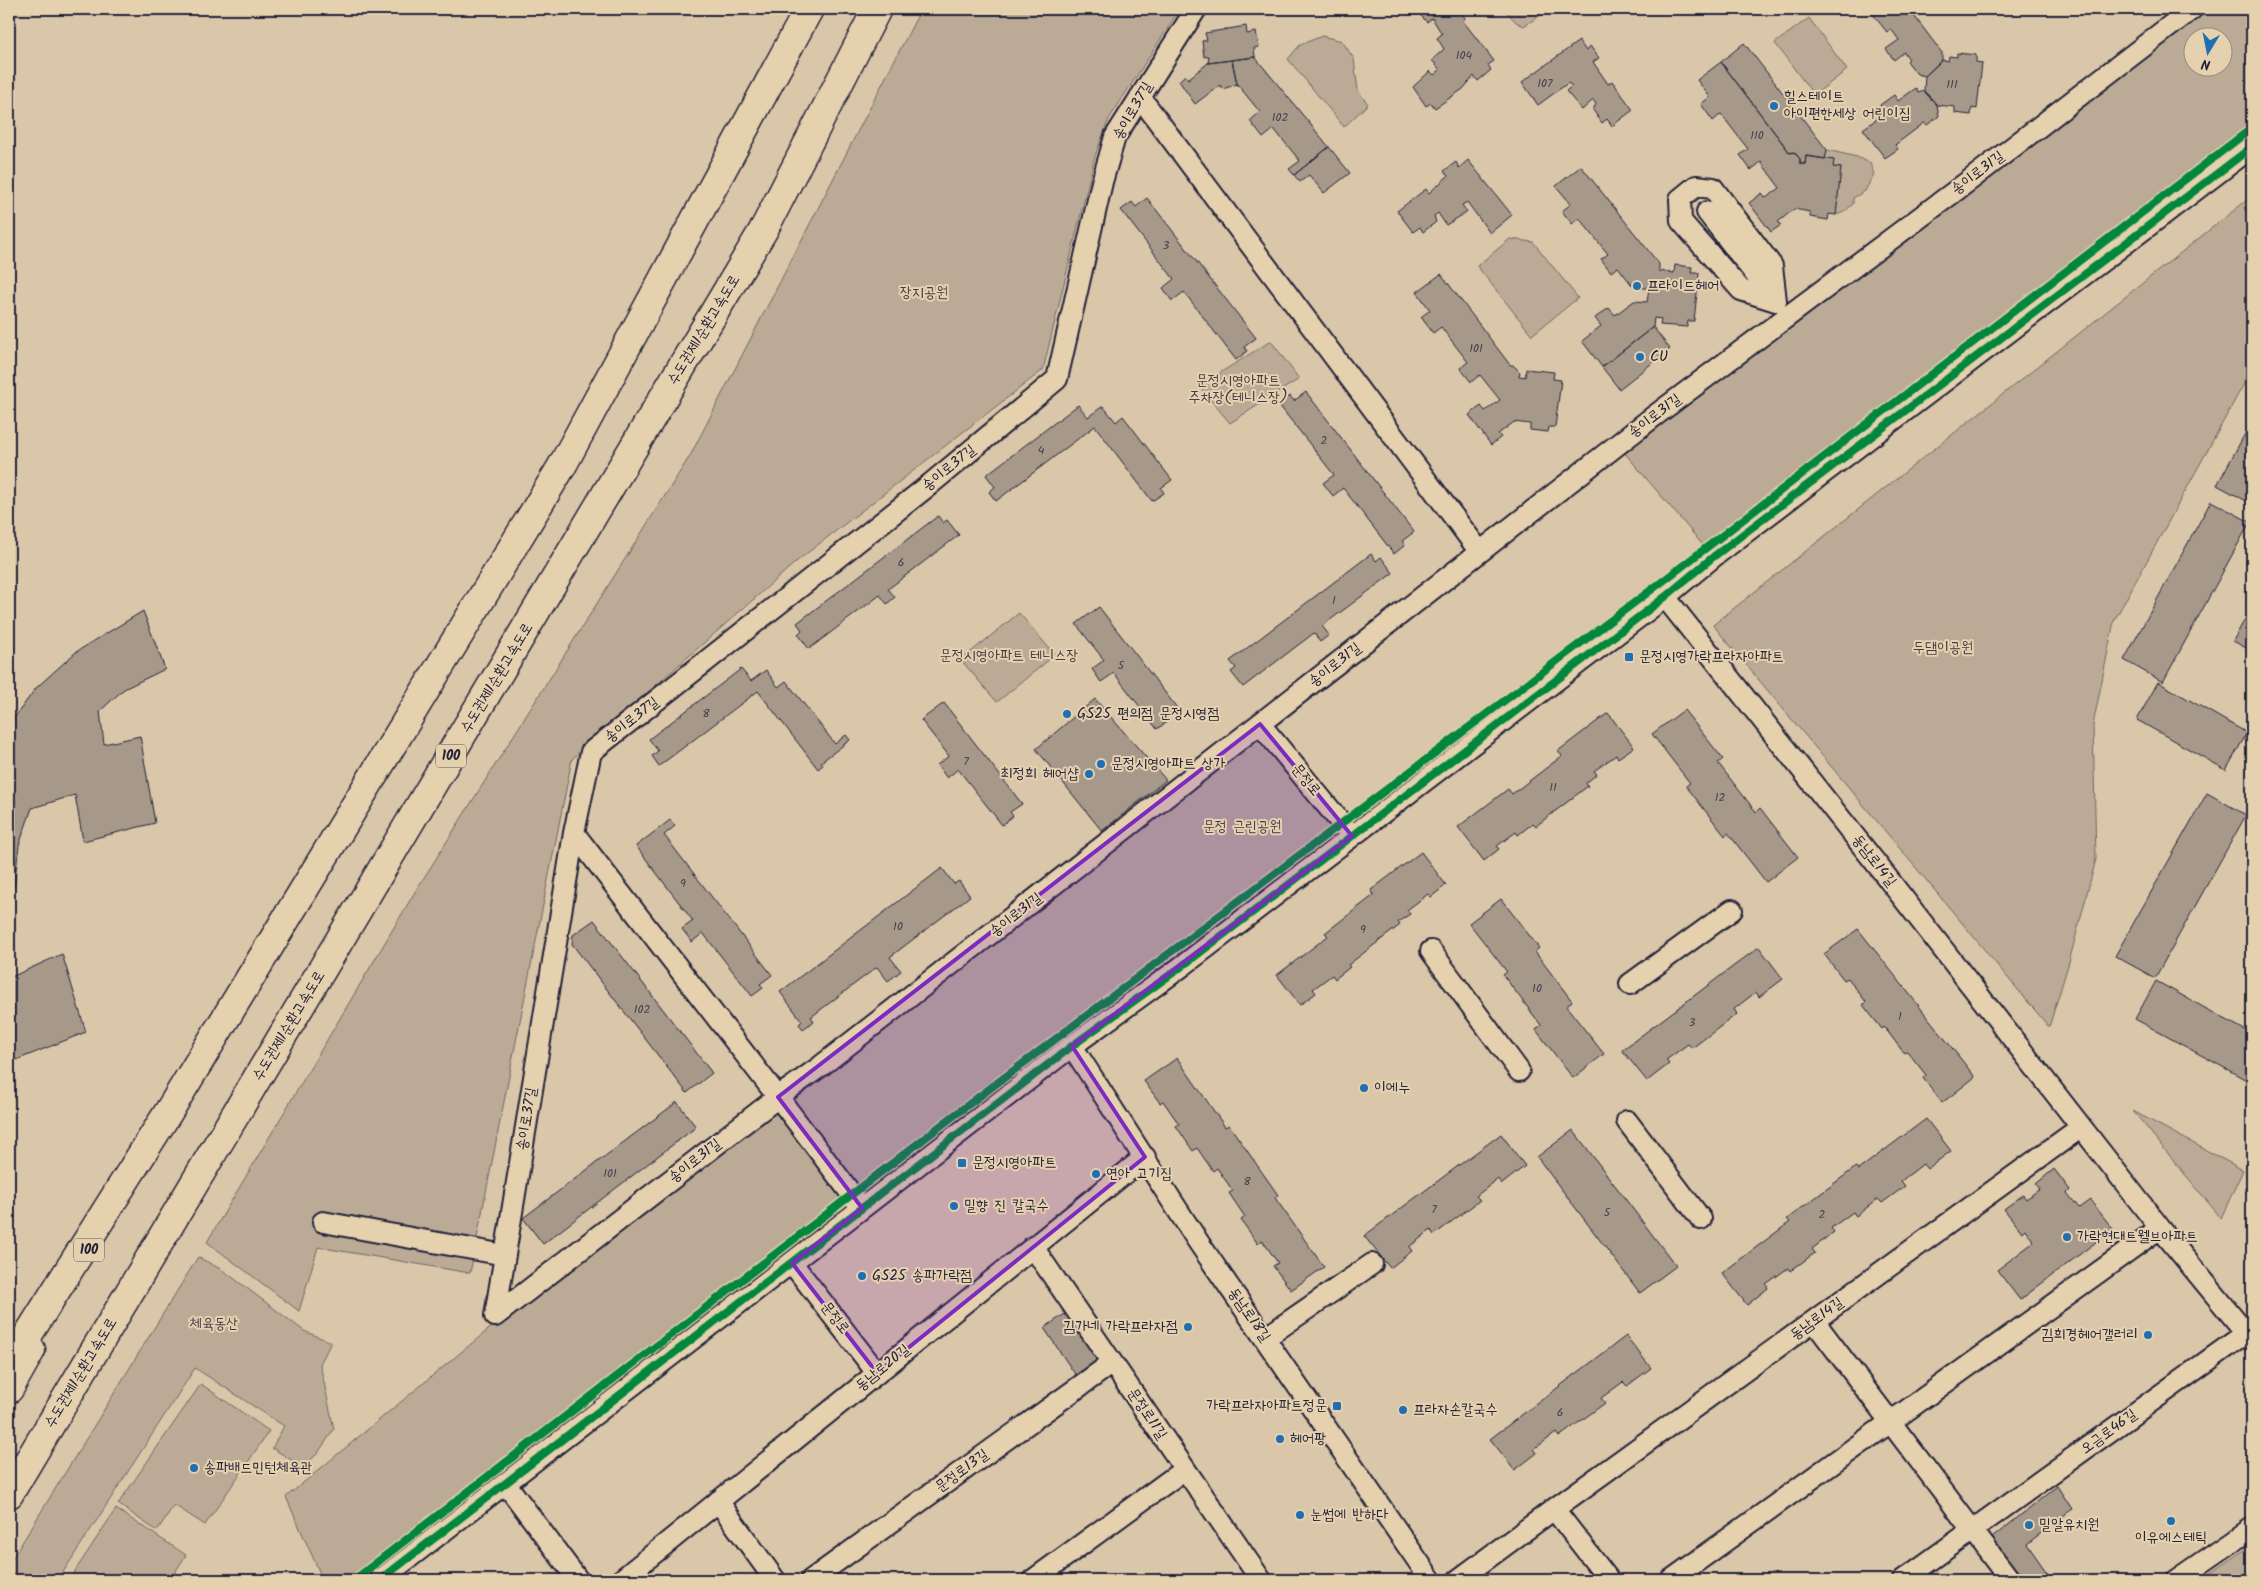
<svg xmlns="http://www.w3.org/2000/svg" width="2261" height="1589" viewBox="0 0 2261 1589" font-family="Kalam,'Poor Story',sans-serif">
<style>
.green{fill:#bbab96;stroke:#6e6668;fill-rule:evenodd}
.building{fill:#a6998a;stroke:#22223b}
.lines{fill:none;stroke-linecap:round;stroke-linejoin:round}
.minor-casing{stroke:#22223b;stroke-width:24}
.highway-casing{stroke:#22223b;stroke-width:31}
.minor{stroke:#e6d1af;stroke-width:20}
.highway{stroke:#e6d1af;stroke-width:28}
.cycleway-casing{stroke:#e6d1af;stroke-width:11}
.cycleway{stroke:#00873e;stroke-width:8}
.marked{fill:#7b2cbf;fill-opacity:0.2;stroke:#7b2cbf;stroke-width:4;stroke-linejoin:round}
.poi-dot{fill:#1f6fb2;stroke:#e6d1af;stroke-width:2}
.labels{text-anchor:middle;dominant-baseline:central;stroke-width:4;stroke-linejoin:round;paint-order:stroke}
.number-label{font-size:12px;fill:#43404f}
.shield{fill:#e6d1af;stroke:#5d565e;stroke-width:1}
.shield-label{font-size:14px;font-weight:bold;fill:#22223b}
.poi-label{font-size:15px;fill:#22223b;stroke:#e6d1af;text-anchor:start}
.street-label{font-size:15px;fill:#22223b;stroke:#e6d1af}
.park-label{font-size:15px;fill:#413d4d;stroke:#e6d1af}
</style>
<rect width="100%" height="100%" fill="#dac6a8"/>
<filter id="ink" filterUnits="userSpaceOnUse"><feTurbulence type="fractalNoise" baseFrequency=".02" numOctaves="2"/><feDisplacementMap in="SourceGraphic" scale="10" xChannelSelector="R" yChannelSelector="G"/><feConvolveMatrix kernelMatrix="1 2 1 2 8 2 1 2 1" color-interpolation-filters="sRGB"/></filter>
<g filter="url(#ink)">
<path class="green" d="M921,9H1180L1109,119L1095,156L1043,370L797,561L572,759L470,1273L318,1247L299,1311L207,1242L415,892L690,456Z
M1504,9H1550L1524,26L1516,22Z
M2192,9H2252V147L1713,557L1618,445ZM2194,38H2224V68H2194Z
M1809,18L1847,70L1814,95L1775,43Z
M1322,36L1342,41L1354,59L1358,91L1368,104L1344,127L1288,59L1300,45Z
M1827,150L1857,157L1870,163L1874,174L1865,191L1853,198V204L1844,212L1836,215L1841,168L1833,167L1834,160L1825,159Z
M2252,196V369L2114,621L2093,725L2096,859L2069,962L2049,1027L1713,625Z
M1510,239L1533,242L1578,298L1532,335L1477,266Z
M1271,341L1299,379L1230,423L1199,386Z
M1019,613L1055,655L997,702L961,660Z
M1258,732L1341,831L365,1580H323L286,1497L500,1320Z
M2133,1111L2243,1170L2221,1218Z
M198,1257L224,1271L304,1331L331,1342L320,1364L334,1429L318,1453L303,1467L272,1448L284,1426L195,1368L58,1580H9V1564Z
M201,1384L269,1431L205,1525L174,1505L157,1531L118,1504Z
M116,1509L186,1555L170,1580H69Z
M2252,1545V1580H2201Z"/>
<path class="building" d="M1401,9H1413L1408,14Z
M1414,9H1459L1465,18L1463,21L1494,61L1488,65L1491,70L1478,81L1474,76L1463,89L1435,108L1431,103L1426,106L1413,87L1430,71L1434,75L1440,70L1432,60L1444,49L1437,38L1442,34L1432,18L1427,22Z
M1875,9H1909L1942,53V60L1925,76L1917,74L1907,61L1909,59L1904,52L1894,60L1886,49L1899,40L1891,29L1887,32L1871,12Z
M1246,26L1247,34L1256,32L1259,47L1254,48L1255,57L1208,63L1209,56L1204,57L1202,41L1207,40L1205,33Z
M1579,41L1586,51L1590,46L1599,58L1593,62L1608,84L1612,81L1633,110L1612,126L1607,119L1602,123L1593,110L1596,104L1593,100L1582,110L1566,91L1572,86L1568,83L1538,105L1522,82Z
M1744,43L1827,150L1825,159L1806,156L1805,164H1800V159L1794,152L1790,153L1721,62Z
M1957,53L1976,55V62L1982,63L1977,109L1972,108L1971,115L1955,113V107L1937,105L1924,91L1925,76L1942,60L1948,61L1949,56L1957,57Z
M1255,57L1329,147L1294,175L1289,169L1300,161L1274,129L1263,138L1250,121L1260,112L1237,84L1232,60Z
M1232,60L1237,84L1223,89L1220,85L1195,104L1179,81L1185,75L1188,79L1208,63Z
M1721,62L1790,153L1794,152L1800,159V164H1805L1806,156L1834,160L1833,167L1841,168L1836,215L1829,214L1828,220L1810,217V212L1794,209L1778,222L1781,225L1771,232L1749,203L1762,193L1766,198L1780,188L1761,162L1751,170L1740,155L1748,149L1721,114L1713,121L1701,104L1710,97L1697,80Z
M1916,88L1918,93L1924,91L1937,105L1939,116L1927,125L1924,123L1895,145L1898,149L1885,158L1863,129L1885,113L1880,105L1894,95L1898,101Z
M1329,147L1350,173L1324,193L1309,175L1300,182L1294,175Z
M1468,160L1512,215L1490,233L1467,202L1462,205L1467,212L1446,225L1438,213L1434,216L1436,222L1423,232L1420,227L1413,232L1397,211L1426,189L1429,193L1448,176L1444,171L1456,162L1459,168Z
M1581,166L1659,264V271L1674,273L1675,265L1692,267L1691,273H1699L1694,321H1688L1687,327L1660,325L1661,319L1654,318L1653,327L1602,367L1582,341L1601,326L1595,318L1609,308L1615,315L1634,301L1647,302L1649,288H1640L1641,283H1635L1632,285L1618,267L1611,272L1601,259L1608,254L1579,218L1572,224L1562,211L1571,204L1556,186Z
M1147,198L1256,338L1244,347L1247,351L1236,360L1184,292L1172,301L1163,288L1174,279L1121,210L1132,202L1136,207Z
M1441,274L1510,365H1513L1520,372L1519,376L1525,377L1526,369L1554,372L1553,379L1561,380L1555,427H1549L1548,432L1530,430V424L1514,422L1498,434L1501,437L1491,445L1469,415L1481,406L1485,411L1500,400L1480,375L1471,382L1460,368L1468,362L1441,327L1433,333L1421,317L1430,310L1417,292Z
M1653,327L1670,349L1619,389L1602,367Z
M1306,392L1414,532L1402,541L1405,545L1394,554L1343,488L1333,496L1323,483L1334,475L1279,405L1290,396L1294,401Z
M1078,405L1088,417L1103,406L1116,422L1123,416L1172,480L1161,488L1164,493L1152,501L1095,426L996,501L989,492L995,487L986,475Z
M2252,421V504L2217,485Z
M2211,501L2250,522L2163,682L2124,660Z
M938,516L943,523L947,520L959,535L888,589L895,597L887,604L880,595L809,649L798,634L802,630L797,623Z
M1371,554L1376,561L1381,557L1393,573L1322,626L1329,635L1320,642L1314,633L1243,687L1231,672L1236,668L1230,661Z
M1099,607L1177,708L1165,716L1168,721L1157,729L1114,673L1101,682L1092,669L1104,660L1076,624Z
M2250,610L2252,611V651L2233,641Z
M143,611L165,669L124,689L100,711L104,744L140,736L155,823L83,841L75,795L32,808L19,845L12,906H9V725L36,688L76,652Z
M741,669L751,681L766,670L778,687L786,681L835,744L846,735L850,740L821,762L823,765L818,769L758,691L659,766L652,756L658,751L649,739Z
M2158,682L2247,733L2226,770L2137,720Z
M1095,699L1166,780L1102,831L1036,749Z
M944,703L1022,804L1010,812L1013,816L1002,825L958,769L947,778L937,765L949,756L921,720Z
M1684,710L1723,759L1718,763L1756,812L1760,808L1798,857L1766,882L1728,833L1725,836L1686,786L1690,783L1652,734Z
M1608,713L1634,747L1618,758L1616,755L1594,771L1597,774L1586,783L1588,786L1536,826L1533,823L1518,835L1516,832L1497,846L1499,849L1484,861L1458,827L1508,789L1512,794L1562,756L1558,751Z
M2207,793L2246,815L2155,978L2115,956Z
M670,820L675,826L664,835L772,975L760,984L763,988L752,996L703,933L692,942L682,929L693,921L636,846Z
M1421,852L1446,885L1431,897L1428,894L1407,910L1410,914L1398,922L1400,925L1348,965L1350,967L1335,979L1332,975L1313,989L1316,993L1300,1005L1277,975L1328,936L1325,933L1374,895L1371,890Z
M942,868L954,884L959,881L970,896L890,957L901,971L888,981L877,967L811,1017L814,1021L803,1029L799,1024L802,1021L780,992Z
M1501,899L1539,948L1535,952L1572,1001L1566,1006L1604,1054L1573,1078L1536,1030L1541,1025L1503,975L1507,972L1469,923Z
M594,920L712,1073L687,1093L572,944L573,935Z
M1858,929L1975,1077L1942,1103L1923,1078L1926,1075L1907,1051L1904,1053L1884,1027L1882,1029L1863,1005L1866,1002L1848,978L1844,980L1824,954Z
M1759,947L1783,979L1759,997L1756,992L1734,1009L1737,1014L1692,1048L1688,1044L1666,1060L1669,1064L1647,1081L1622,1050Z
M62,954L86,1032L9,1063V978Z
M2156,981L2252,1034V1083L2135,1019Z
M1177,1058L1225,1127L1229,1125L1278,1195L1275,1198L1324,1267L1291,1290L1273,1266L1278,1263L1262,1240L1258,1244L1241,1220L1245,1217L1229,1193L1233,1191L1217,1168L1213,1171L1197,1148L1193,1151L1176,1126L1179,1124L1163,1101L1160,1103L1144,1081Z
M677,1102L696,1127L543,1244L523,1218Z
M1926,1119L1951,1151L1927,1169L1923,1164L1901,1181L1905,1186L1882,1203L1878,1199L1856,1216L1853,1212L1831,1228L1834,1232L1812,1249L1815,1253L1790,1271L1788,1268L1766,1284L1768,1288L1747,1305L1722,1273L1790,1222L1787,1219L1856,1167L1858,1170Z
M1573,1130L1676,1266L1640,1293L1537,1157Z
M1501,1134L1525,1166L1502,1184L1498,1179L1476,1196L1480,1200L1434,1235L1431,1230L1409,1247L1412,1251L1390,1268L1364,1236Z
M2054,1169L2070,1190L2067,1193L2079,1208L2090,1200L2113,1229L2020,1300L1997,1270L2034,1242L2025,1229L2022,1232L2004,1209L2023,1195L2026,1199L2040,1189L2036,1184Z
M1068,1312L1098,1355L1094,1363L1096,1366L1079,1380L1044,1328Z
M1626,1336L1651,1368L1627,1386L1623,1382L1601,1398L1605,1403L1559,1437L1556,1433L1534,1449L1537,1453L1515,1470L1490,1439Z
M2057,1486L2072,1509L2027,1544L2052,1580H2017L1987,1542Z"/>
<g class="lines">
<defs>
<path id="minor" d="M1140,97L1480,552
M1696,186L1713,188L1772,266L1776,301L1741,290L1681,221L1680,199Z
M1707,212L1776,301
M1665,597L1875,862L2160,1228L2252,1340
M1260,724L1352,836
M574,833L778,1097L862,1208
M1431,951L1519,1071
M1630,984L1732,910
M1072,1046L1199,1243L1431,1580
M1627,1121L1701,1219
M323,1222L505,1255
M1033,1247L1261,1580
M792,1263L877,1373
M495,1316L778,1097L821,1066L1653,417L1970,180L2192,9
M495,1316L574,833L591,752L928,486L1057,379L1102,182L1115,137L1196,9
M1814,1321L2010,1580
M1265,1338L1372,1264
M506,1484L578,1580
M718,1501L775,1580
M1554,1509L1609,1580
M380,1580L1072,1046L1181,967L1665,597L1713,557L2252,147
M621,1580L1145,1157
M811,1580L1112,1363
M1033,1580L1185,1469
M1458,1580L1554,1509L2080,1128
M1671,1580L2160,1228
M1903,1580L2252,1329
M2177,1580L2252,1528"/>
<path id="highway" d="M9,1365L169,1111L562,466L809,9
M9,1389L31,1350
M9,1494L764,229L877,9"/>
</defs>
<use href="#minor" class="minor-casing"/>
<use href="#highway" class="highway-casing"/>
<use href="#minor" class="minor"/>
<use href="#highway" class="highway"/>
<defs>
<path id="cycleway" d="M354,1580L952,1117L1663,581L2252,128
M380,1580L1072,1046L1181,967L1665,597L1713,557L2252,147"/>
</defs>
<use href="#cycleway" class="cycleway-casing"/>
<use href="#cycleway" class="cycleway"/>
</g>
</g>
<path class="marked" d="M1260,724L1352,836L1072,1046L1145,1157L877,1373L792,1263L862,1208L778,1097Z"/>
<g class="poi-dot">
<circle cx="1774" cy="106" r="5"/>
<circle cx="1637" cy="286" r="5"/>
<circle cx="1640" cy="357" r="5"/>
<rect x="1624" y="652" width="10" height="10" rx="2.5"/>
<circle cx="1067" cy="714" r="5"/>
<circle cx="1101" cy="764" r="5"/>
<circle cx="1089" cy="774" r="5"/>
<circle cx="1364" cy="1088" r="5"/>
<rect x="957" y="1158" width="10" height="10" rx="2.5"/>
<circle cx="1096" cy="1174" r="5"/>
<circle cx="954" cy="1206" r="5"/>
<circle cx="2067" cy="1237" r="5"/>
<circle cx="862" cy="1276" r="5"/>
<circle cx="1188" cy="1327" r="5"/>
<circle cx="2148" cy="1335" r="5"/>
<rect x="1332" y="1401" width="10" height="10" rx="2.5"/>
<circle cx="1403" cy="1410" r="5"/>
<circle cx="1280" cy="1439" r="5"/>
<circle cx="194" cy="1468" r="5"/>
<circle cx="1300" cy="1515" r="5"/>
<circle cx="2171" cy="1521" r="5"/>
<circle cx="2029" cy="1525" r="5"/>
</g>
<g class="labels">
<g class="number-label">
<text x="1464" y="55">104</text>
<text x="1545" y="83">107</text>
<text x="1952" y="84">111</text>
<text x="1280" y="117">102</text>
<text x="1757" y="135">110</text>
<text x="1166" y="245">3</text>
<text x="1476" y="348">101</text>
<text x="1324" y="440">2</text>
<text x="1041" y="450">4</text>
<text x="901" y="562">6</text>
<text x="1334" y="600">1</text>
<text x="1121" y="665">5</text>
<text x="706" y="713">8</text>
<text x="966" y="761">7</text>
<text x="1553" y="787">11</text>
<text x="1720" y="797">12</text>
<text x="683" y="883">9</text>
<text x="898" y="926">10</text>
<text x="1363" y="929">9</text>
<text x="1537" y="988">10</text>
<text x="642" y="1009">102</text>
<text x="1900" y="1016">1</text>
<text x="1692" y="1022">3</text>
<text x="610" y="1173">101</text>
<text x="1247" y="1181">8</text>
<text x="1434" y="1209">7</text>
<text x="1607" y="1212">5</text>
<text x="1822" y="1214">2</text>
<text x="1560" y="1412">6</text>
</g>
<g class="shield">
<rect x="436" y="744.5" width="30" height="23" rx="4"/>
<rect x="74" y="1238.5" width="30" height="23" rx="4"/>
</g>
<g class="shield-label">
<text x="451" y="756">100</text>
<text x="89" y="1250">100</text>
</g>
<g class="poi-label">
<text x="1784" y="97">힐스테이트<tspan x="1784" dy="17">아이편한세상 어린이집</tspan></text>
<text x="1647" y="286">프라이드헤어</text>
<text x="1650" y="357">CU</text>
<text x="1639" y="657">문정시영가락프라자아파트</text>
<text x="1077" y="714">GS25 편의점 문정시영점</text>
<text x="1111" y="764">문정시영아파트 상가</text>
<text x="1079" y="774" text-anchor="end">최정희 헤어샵</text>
<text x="1374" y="1088">이에누</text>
<text x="972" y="1163">문정시영아파트</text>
<text x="1106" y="1174">연아 고기집</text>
<text x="964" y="1206">밀향 진 칼국수</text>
<text x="2077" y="1237">가락현대트웰브아파트</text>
<text x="872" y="1276">GS25 송파가락점</text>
<text x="1178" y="1327" text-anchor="end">김가네 가락프라자점</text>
<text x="2138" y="1335" text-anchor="end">김희경헤어갤러리</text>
<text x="1327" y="1406" text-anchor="end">가락프라자아파트정문</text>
<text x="1413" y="1410">프라자손칼국수</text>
<text x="1290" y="1439">헤어팡</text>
<text x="204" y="1468">송파배드민턴체육관</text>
<text x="1310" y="1515">눈썹에 반하다</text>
<text x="2039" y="1525">밀알유치원</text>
<text x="2171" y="1538" text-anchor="middle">이유에스테틱</text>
</g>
<g class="street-label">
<text transform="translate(1133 111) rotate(-60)">송이로37길</text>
<text transform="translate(1978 173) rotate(-37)">송이로31길</text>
<text transform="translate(704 330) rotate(-59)">수도권제1순환고속도로</text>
<text transform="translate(1655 416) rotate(-37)">송이로31길</text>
<text transform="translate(949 468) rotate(-39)">송이로37길</text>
<text transform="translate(1335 665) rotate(-38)">송이로31길</text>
<text transform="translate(497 678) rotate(-59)">수도권제1순환고속도로</text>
<text transform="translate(632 720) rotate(-38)">송이로37길</text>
<text transform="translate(1306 780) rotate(51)">문정로</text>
<text transform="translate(1874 861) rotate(52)">동남로14길</text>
<text transform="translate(1016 915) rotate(-38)">송이로31길</text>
<text transform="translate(289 1026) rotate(-59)">수도권제1순환고속도로</text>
<text transform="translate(527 1119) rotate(-81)">송이로37길</text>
<text transform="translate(695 1161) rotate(-38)">송이로31길</text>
<text transform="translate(1249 1315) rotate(55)">동남로18길</text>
<text transform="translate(835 1318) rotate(52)">문정로</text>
<text transform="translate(1817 1319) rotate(-36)">동남로14길</text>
<text transform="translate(883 1368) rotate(-39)">동남로20길</text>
<text transform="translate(81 1373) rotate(-59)">수도권제1순환고속도로</text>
<text transform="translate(1147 1414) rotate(56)">문정로11길</text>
<text transform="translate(2109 1432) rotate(-36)">오금로46길</text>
<text transform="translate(962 1471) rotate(-36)">문정로13길</text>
</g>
<g class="park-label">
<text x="924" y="293">장지공원</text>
<text x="1238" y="381">문정시영아파트<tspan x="1238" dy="17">주차장(테니스장)</tspan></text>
<text x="1943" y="648">두댐이공원</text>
<text x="1009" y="656">문정시영아파트 테니스장</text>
<text x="1242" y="827">문정 근린공원</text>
<text x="214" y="1324">체육동산</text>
</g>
</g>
<rect width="2261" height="1589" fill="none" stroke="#e6d1af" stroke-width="30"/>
<rect x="15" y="15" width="2231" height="1559" fill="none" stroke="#22223b" stroke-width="2" filter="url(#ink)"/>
<g transform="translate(2208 52) rotate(190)"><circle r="24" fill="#e6d1af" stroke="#988b81"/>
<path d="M0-4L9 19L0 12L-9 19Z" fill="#1f6fb2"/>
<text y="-8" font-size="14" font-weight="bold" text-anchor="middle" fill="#22223b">N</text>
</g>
</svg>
